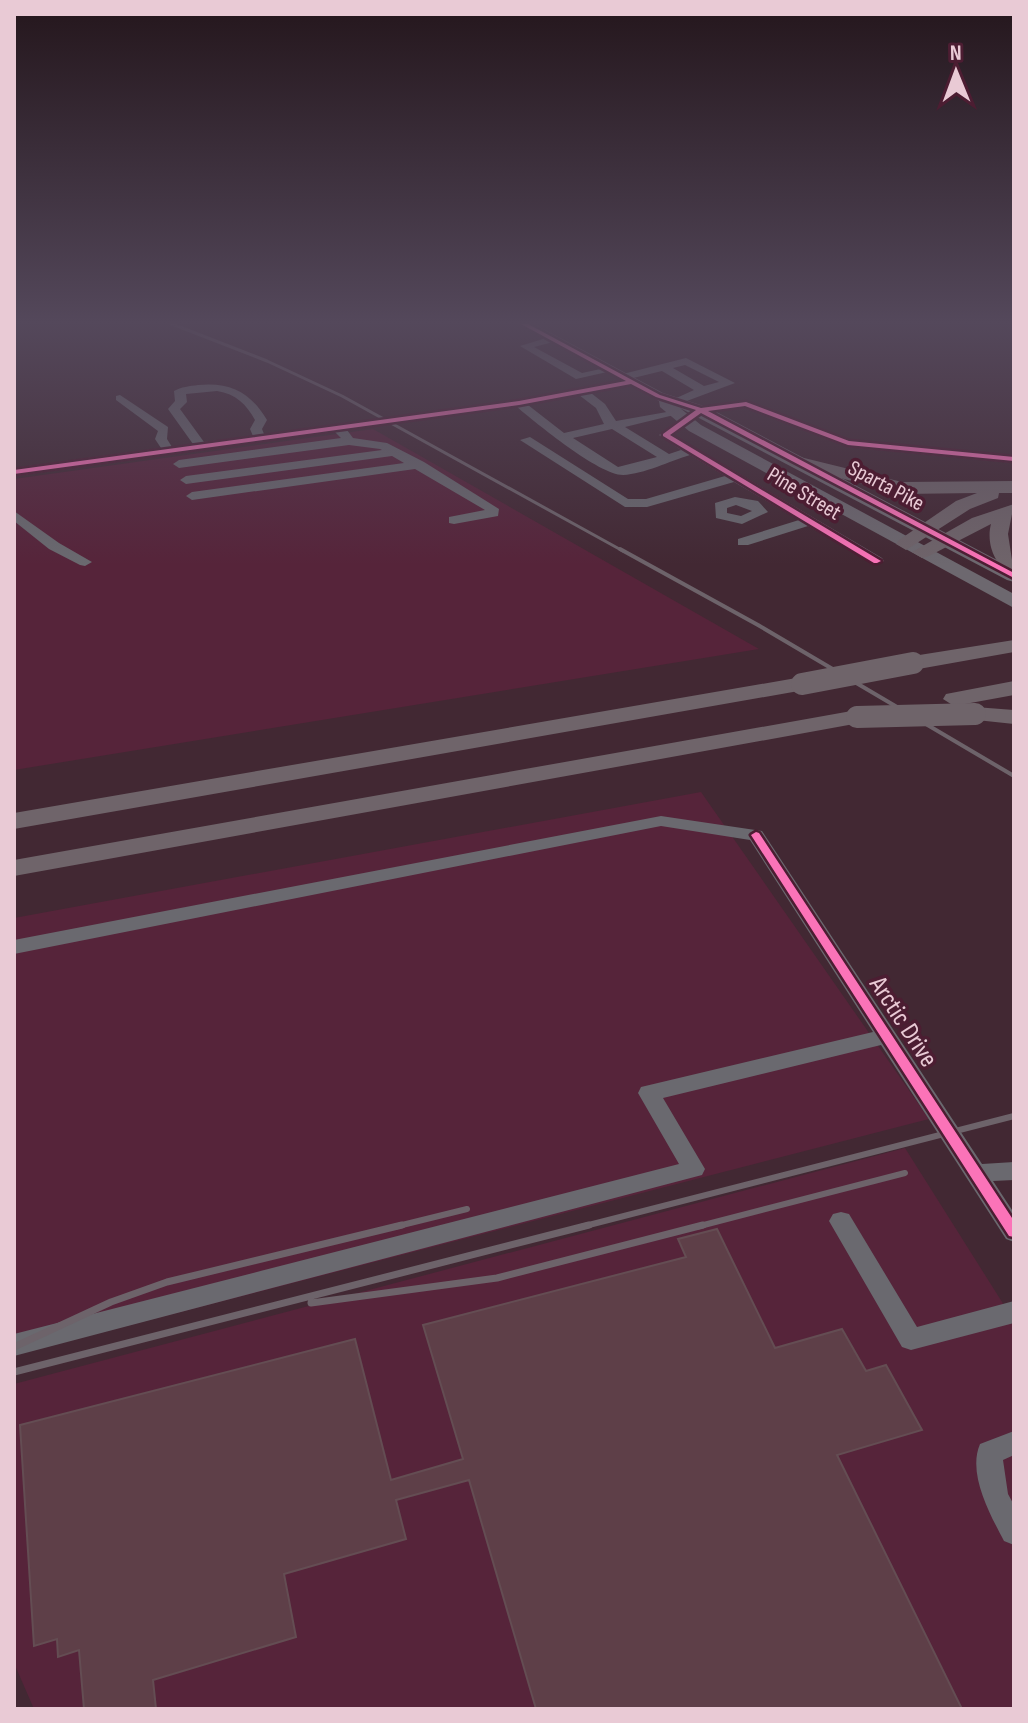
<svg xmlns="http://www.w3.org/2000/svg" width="1028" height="1723" viewBox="0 0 1028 1723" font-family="'Sofia Sans Condensed',sans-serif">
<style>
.built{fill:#56243a}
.building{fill:#5e3f48;stroke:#644d53;stroke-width:2}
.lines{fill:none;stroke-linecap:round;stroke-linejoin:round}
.minor{fill:#6a696f;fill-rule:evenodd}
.major{fill:#6d686f;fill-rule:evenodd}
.highway{fill:#6f646a;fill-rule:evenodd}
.rail-far3{stroke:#6d636a;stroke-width:3}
.rail-far2{stroke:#6d636a;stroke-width:4}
.rail-far1{stroke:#6d636a;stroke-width:6}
.rail{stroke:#6d636a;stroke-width:7}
.highway-bridge{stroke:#6f646a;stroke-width:22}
.cycleway-casing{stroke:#4c1d32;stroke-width:5}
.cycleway{fill:#fb73b8;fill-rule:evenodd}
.labels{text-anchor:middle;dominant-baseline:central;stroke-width:7;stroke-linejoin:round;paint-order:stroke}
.far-street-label{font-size:22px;fill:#e9cad5;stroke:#4c1d32}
.street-label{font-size:26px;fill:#e9cad5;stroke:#4c1d32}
</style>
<rect width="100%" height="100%" fill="#422833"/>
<path class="built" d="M373,429L759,649L14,770V479Z
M701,792L929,1119L14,1355V918Z
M905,1148L1014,1321V1709H34L14,1663V1384Z"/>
<path class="building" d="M717,1229L775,1348L842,1329L866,1371L886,1365L922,1430L837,1455L962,1709H536L469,1480L396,1500L406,1539L284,1574L296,1637L153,1680L156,1709H84L79,1650L58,1657L57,1639L34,1646L20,1425L355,1339L391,1480L463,1459L423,1325L686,1257L678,1239Z"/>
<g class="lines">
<path class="minor" d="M553,336L557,337V341L534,347L582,373L610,367L616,370L576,379L520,346Z
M686,358L735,383L676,405L672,404V400L694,390L662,371L625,380H636V384L591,393L605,404L616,421L678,410V414L625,427L669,454L681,450L659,435L697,408L746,401L850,440L1014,455V463L848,447L745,408L704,413L673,435L882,558L884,561L877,565L808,526L748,545H738V539L799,520L734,482L647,507H625L520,440L530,437L628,499H646L725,476L690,455C670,461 644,474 623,475C599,475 536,423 517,407L347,430L353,438L387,443L424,462L499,509L498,516L454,524L449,523V517L485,510L415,469L192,500L186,496L192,492L404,463L392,456L186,484L180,480L186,476L382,450L380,449L349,445L179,468L173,464L179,460L341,438L335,432L14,476V468L161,448L155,439L158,431L116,400V396L120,395L168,427L167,439L172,447L193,444L168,409L175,401L174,391C181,387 190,386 198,385C231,382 250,392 267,420L262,429L264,434L519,400L623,380L617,377L619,375ZM685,365L719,382L704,386L673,368ZM217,391C236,394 246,404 255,420L250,429L253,436L204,442L180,409L187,402L186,394ZM579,395L596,408L604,424L564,433L528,405ZM612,429L657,457L618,467L573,438Z
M735,497L758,501L768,512L742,524L716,518L715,503ZM736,505L752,511L741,516L727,513V508Z
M14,511L59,543L92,562L85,566L80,565L49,549L14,521Z
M661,816L762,831L982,1164L1014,1162V1180L993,1181L1014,1213V1242L1006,1239L881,1045L663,1098L705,1169L702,1175L14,1356V1334L679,1164L638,1093L641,1087L873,1032L750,840L661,826L14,954V940Z
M841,1212L849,1214L917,1327L1014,1301V1323L911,1350L902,1347L829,1221L833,1214Z
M1014,1431V1455L1003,1460L1008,1494L1014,1505V1545L1004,1541C991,1516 967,1474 980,1444Z"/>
<path class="major" d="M517,324H534L663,393L707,407L1014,569V582L1007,580L680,408L701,425L1014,594V608L689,431L660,407L659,401Z"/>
<path class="highway" d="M796,456L902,482L1014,481V493H999L998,498L970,509L906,550L896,544L899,540L956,501L977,493L902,494L790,465L787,461Z
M1014,504L1008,534L1014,573C994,568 986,542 991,524L929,556L922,558L912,552L972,518Z
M1014,640V652L913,670L902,663L913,656Z
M802,677L810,679L813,684L810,689L14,829V813Z
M1014,681V695L954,706L943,699L946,694Z
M975,707L1014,710V724L967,719L963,714Z
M857,710L865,712L869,717L865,722L14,876V860Z"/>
<path class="rail-far3" d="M172,324L267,361L342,396L623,551"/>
<path class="rail-far2" d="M620,549L758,625L1014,776"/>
<path class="rail-far1" d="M394,1227L467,1209
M581,1227L1014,1116
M696,1227L905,1173"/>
<path class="rail" d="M311,1303L497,1278L703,1225
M14,1347L111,1302L167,1282L402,1225
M14,1372L589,1225"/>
<path class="highway-bridge" d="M802,684L913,663
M857,717L975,714"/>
<defs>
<path id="cycleway" d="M521,324H528L660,395L701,408L746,402L849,441L1014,457V461L848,445L745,406L708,411L1014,573V578L701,413L670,435L881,561L877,563H874L663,436V434L696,410L656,397L631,384L519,405L14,474V470L519,401L626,381Z
M756,832L759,833L1014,1221V1237L1009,1236L751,835Z"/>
</defs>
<use href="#cycleway" class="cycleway-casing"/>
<use href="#cycleway" class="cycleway"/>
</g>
<linearGradient id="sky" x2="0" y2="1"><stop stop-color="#24161c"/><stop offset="0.57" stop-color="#54485b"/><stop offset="1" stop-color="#54485b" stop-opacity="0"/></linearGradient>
<rect width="1028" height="565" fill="url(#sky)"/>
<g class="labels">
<g class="far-street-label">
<text transform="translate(886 486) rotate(28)">Sparta Pike</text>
<text transform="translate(804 494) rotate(31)">Pine Street</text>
</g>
<g class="street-label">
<text transform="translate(903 1022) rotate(57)">Arctic Drive</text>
</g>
</g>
<rect width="1028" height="1723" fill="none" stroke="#e9cad5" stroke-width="32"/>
<g transform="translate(956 72) rotate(359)" stroke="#4c1d32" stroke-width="6" paint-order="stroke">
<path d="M0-6L14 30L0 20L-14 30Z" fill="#e9cad5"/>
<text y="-12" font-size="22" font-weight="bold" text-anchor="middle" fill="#e9cad5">N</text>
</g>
</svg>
